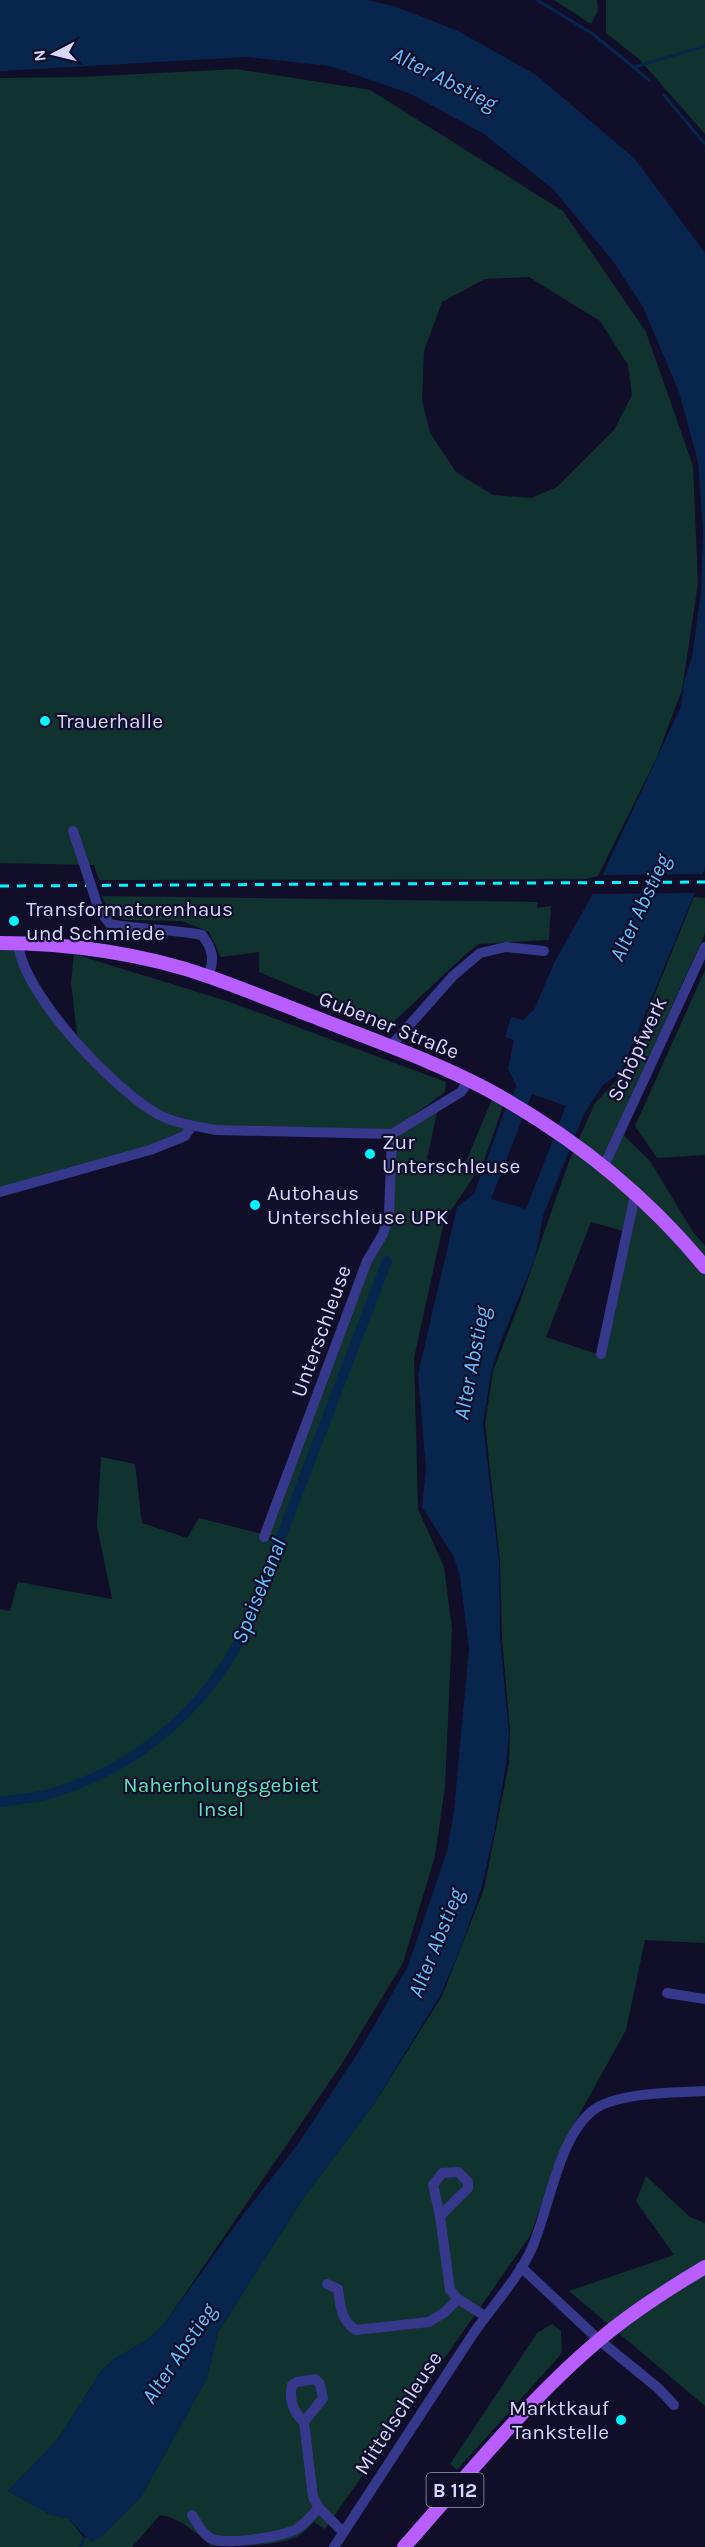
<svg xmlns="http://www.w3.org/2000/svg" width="705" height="2547" viewBox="0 0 705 2547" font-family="Karla,sans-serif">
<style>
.green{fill:#103330;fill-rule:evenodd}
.water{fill:#08264d;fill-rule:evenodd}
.pier{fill:#110e29}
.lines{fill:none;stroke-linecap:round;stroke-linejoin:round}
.stream{stroke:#08264d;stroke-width:3}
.canal{stroke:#08264d;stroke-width:10}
.minor{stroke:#36388b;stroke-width:10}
.major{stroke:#b85dff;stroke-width:14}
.rail{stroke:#02f6ff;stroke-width:3;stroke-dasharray:9 8;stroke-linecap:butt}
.minor-bridge{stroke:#36388b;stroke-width:10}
.poi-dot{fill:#02f6ff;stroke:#110e29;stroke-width:2}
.labels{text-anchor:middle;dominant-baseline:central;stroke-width:4.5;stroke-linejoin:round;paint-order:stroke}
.shield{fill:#110e29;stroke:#9c9abf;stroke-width:1.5}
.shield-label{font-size:20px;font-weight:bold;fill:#d8d6ff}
.poi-label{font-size:21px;fill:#d8d6ff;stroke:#110e29;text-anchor:start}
.street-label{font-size:21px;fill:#d8d6ff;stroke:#110e29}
.park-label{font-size:21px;fill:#58e9bb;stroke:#110e29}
.water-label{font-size:22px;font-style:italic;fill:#64c1ff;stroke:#110e29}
</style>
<rect width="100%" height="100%" fill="#110e29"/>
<path class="green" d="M554,0H597L598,10L591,24Z
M606,0H705V134L639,59L606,33Z
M236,69L370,90L563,211L646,332L693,466L698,583L682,690L656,759L598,876L585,879L99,880L94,865L0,863V78L82,77ZM529,277L600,321L628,365L632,395L614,430L557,487L531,498L493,495L456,472L430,433L422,400L424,351L442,302L485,279Z
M102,896L538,902L537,908L551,906L549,940L479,944L467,953L389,1026L259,972V952L221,957L209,932L182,921L126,920L111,915Z
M694,897L705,898V934L616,1128L650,1161L693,1232L705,1246V1943L645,1940L626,2030L563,2144L530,2236L325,2529L314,2522C310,2526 305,2532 300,2535C279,2547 235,2546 211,2546C195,2532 181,2518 160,2515L132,2547H0V1609L10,1611L18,1582L112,1599L97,1526L101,1457L135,1464L142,1523L187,1538L199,1518L266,1535L368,1263L385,1235L394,1135L438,1108L427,1159L462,1171L493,1097L504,1103L484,1161L444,1221L414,1358L418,1509L444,1567L452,1629L445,1787L435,1856L403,1963L343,2062L165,2323L147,2340L114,2359L101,2371L58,2439L8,2491L49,2514L69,2519L84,2538L101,2537L141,2497L207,2378L218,2332L302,2200L376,2101L442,1996L484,1889L509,1763L510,1730L502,1639L500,1561L485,1424L493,1371L521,1299L569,1161L595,1103L623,1073ZM591,1222L623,1231L597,1354L546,1337Z
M14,946L26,977L122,1093L189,1127L183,1134L149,1147L0,1189V949Z
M74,954L230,1002L446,1082L445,1092L392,1131L215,1127L156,1111L90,1054L77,1034L71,982Z
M705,970V1155L657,1158L635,1126Z
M646,2176L690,2217L705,2223V2406L569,2291L674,2255L636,2201Z
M552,2324L561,2331L562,2353L457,2470L450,2464L537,2333Z"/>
<path class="water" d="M0,0H367L394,6L458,31L536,75L634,158L705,253V868L621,1072L603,1085L584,1114L543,1216L535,1258L501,1341L491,1373L483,1424L499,1562L500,1638L509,1734L506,1765L494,1833L481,1890L461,1947L441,1994L376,2101L302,2200L218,2332L207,2378L141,2497L101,2537L91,2542L69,2519L49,2514L8,2491L58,2439L101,2371L114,2359L147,2340L165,2323L243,2215L298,2144L363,2045L408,1966L447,1851L454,1811L469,1648L460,1577L454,1557L422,1507L426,1468L418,1374L457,1207L474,1194L508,1102L517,1087L508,1069L514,1040L505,1037L511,1017L523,1020L534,1010L555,961L598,885L681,706L684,682L692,657L701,592L703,532L698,462L679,392L643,307L613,261L553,189L484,134L411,94L330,66L246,57L0,71ZM532,1094L566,1106L526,1209L491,1199Z"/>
<path class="pier" d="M705,874L697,893L590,894L600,875Z"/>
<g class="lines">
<path class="stream" d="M537,0L593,34L649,80
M635,67L705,46
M664,95L705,144
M81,2547L84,2538"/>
<path class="canal" d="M0,1802C15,1800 31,1798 45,1795C134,1771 204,1711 245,1631L387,1261"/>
<path class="minor" d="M73,831L83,861
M99,910L110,924C140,930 171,929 202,935C213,949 215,960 208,976
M18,943C23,994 110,1085 154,1112C172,1123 195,1126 216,1130L392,1134
M390,1047L453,976L480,953L506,947L544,951
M604,1166L705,947
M0,1192L150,1150L185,1136L192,1126
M601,1354L635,1195
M264,1537L367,1261L383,1234L389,1215L392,1134L461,1092L468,1081
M667,1993L705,1999
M440,2216L468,2188V2182L458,2172L442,2173L433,2185L440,2216L450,2290L458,2299L485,2316
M521,2267L599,2340L658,2388L674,2405
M327,2284L338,2289C340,2305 341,2321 356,2330L429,2322L445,2312L458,2299
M304,2422L323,2398L320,2384L315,2379L297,2382L292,2385C289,2399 293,2412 304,2422L313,2497L319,2508L343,2532
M192,2515C197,2523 202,2533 210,2538C222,2546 285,2537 298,2528C306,2523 312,2514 319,2508
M334,2547C380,2476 427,2405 473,2334C492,2306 518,2279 532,2248C549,2209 558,2140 591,2112C613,2092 675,2093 705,2091"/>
<path class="major" d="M0,943C68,943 146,954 210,977C244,989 278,1003 312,1016C372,1040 435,1061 492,1092C573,1137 646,1195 705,1267
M404,2547C466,2477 528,2400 599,2340C632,2312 668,2289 705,2267"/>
<path class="rail" d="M0,886L705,882"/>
<path class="minor-bridge" d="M83,861L99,910"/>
</g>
<g class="poi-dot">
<circle cx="45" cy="721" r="6"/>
<circle cx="14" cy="921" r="6"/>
<circle cx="370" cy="1154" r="6"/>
<circle cx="255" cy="1205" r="6"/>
<circle cx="621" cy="2420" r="6"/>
</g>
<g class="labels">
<rect class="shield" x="426.5" y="2473" width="57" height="34" rx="4.5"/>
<g class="shield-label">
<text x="455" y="2490">B 112</text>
</g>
<g class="poi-label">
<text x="57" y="721">Trauerhalle</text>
<text x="26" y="909">Transformatorenhaus<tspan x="26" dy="24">und Schmiede</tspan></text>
<text x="382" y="1142">Zur<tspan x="382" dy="24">Unterschleuse</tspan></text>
<text x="267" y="1193">Autohaus<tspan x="267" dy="24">Unterschleuse UPK</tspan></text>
<text x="609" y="2408" text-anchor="end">Marktkauf<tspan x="609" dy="24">Tankstelle</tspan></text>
</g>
<g class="street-label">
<text transform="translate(389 1025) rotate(22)">Gubener Straße</text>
<text transform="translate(637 1049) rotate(-65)">Schöpfwerk</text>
<text transform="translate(321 1331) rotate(-70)">Unterschleuse</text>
<text transform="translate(398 2413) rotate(-57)">Mittelschleuse</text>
</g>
<g class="park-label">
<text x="221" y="1785">Naherholungsgebiet<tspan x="221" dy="24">Insel</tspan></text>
</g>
<g class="water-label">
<text transform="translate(444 79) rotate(27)">Alter Abstieg</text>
<text transform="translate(640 908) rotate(-65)">Alter Abstieg</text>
<text transform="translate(472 1363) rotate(-79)">Alter Abstieg</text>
<text transform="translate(259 1591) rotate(-68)">Speisekanal</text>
<text transform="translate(436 1943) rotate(-68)">Alter Abstieg</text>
<text transform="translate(179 2354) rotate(-56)">Alter Abstieg</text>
</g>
</g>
<g transform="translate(54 54) rotate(263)" stroke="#110e29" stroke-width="4.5" paint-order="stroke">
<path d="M0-4.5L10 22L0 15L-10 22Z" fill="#d8d6ff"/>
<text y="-9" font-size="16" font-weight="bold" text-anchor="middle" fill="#d8d6ff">N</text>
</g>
</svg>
